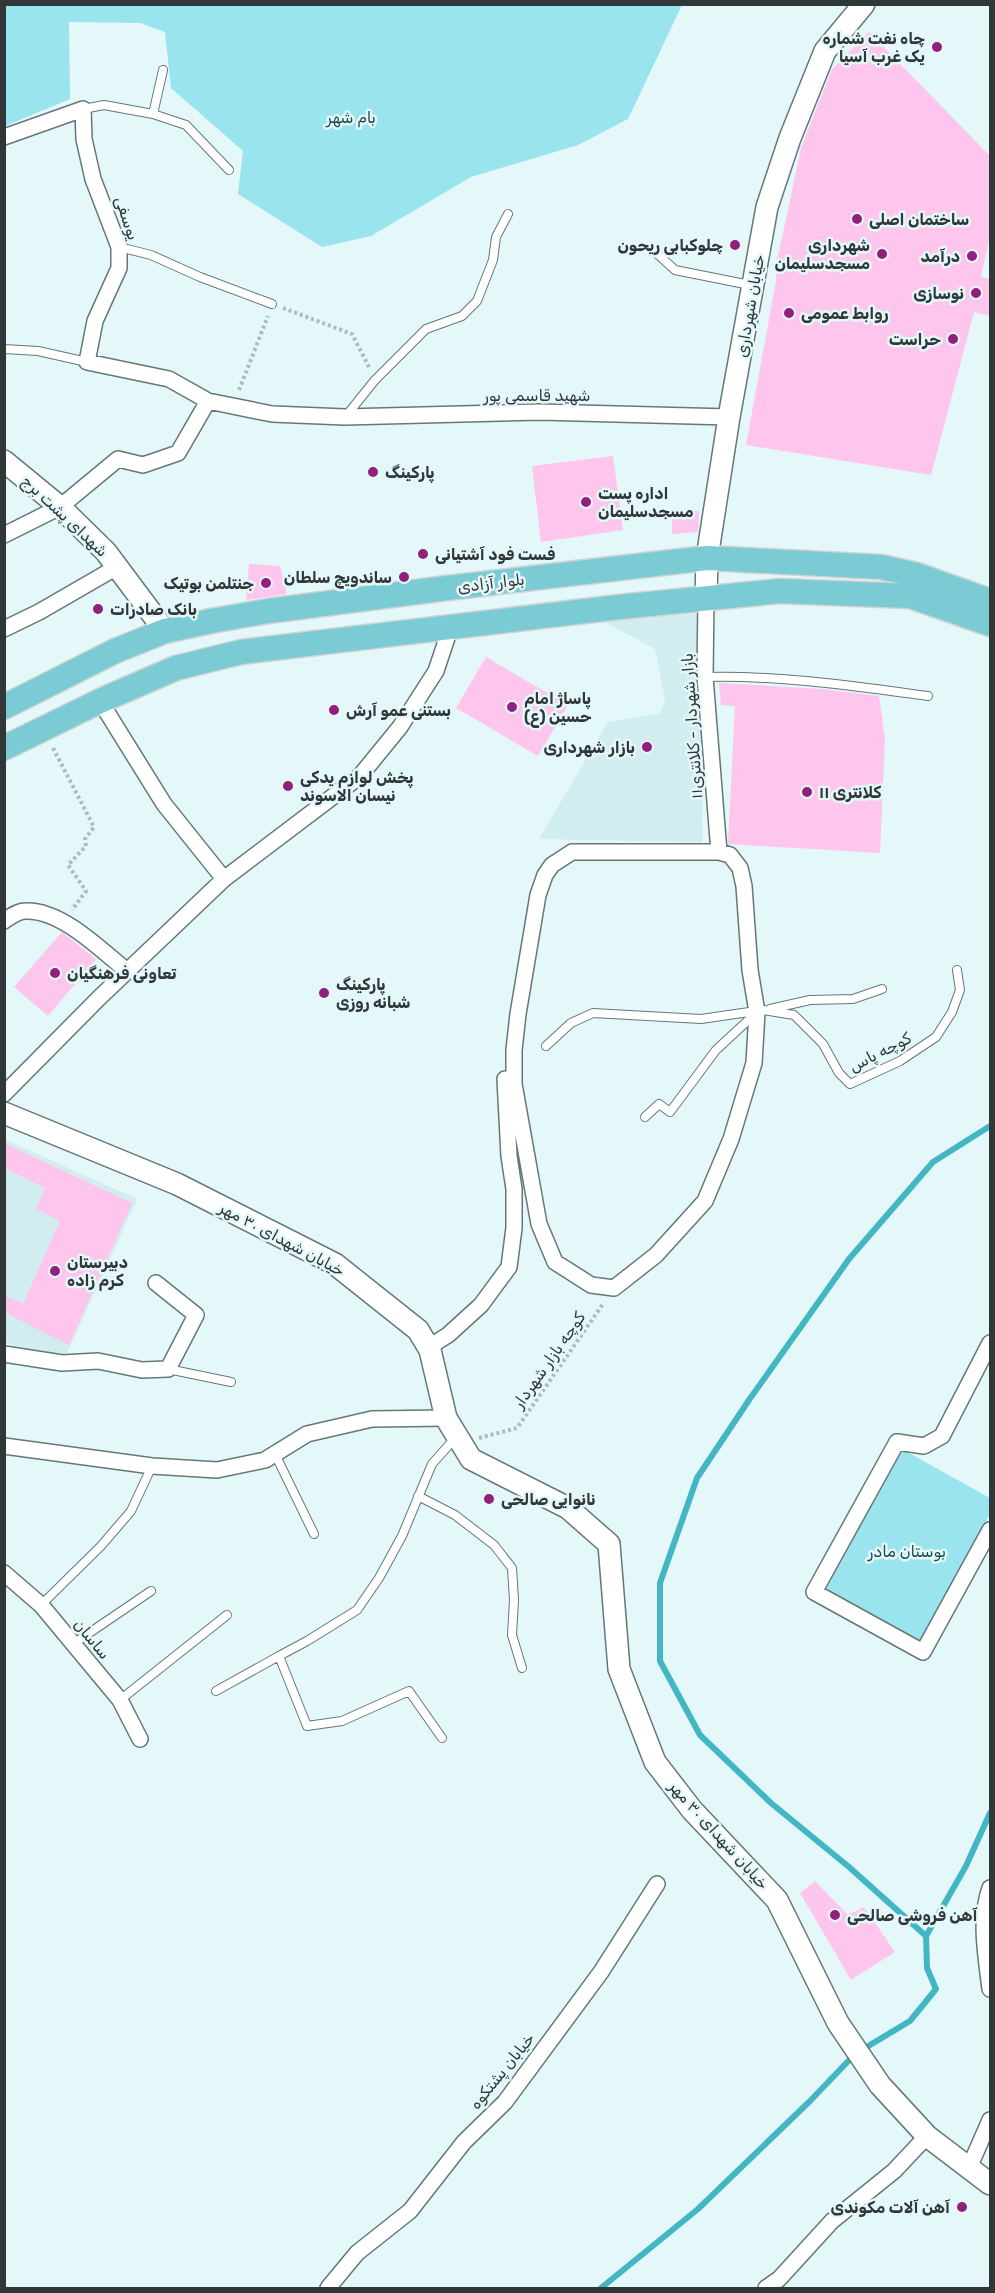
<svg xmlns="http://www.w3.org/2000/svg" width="995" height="2293" viewBox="0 0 995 2293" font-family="Rubik,'Noto Naskh Arabic',sans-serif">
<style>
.built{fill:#d1edf0}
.green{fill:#9ae4ed}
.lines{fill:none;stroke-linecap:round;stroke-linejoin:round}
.stream{stroke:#42b6c2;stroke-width:6}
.building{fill:#fec5ed}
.lane-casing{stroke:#667778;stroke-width:10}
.street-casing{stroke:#667778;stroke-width:18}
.secondary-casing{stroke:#667778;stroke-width:24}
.primary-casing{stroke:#d1d3d3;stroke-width:27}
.path{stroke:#acbcbd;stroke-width:4;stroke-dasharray:3 3;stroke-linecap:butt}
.lane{stroke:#fff;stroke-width:8}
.street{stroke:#fff;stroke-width:15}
.secondary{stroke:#fff;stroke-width:21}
.primary{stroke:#7acbd3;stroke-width:24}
.poi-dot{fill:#931f7d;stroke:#e4f7f9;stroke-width:2}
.labels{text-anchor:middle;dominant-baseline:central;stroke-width:5;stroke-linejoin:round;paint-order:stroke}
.poi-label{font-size:16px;font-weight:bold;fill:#303738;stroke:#e4f7f9;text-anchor:start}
.park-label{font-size:16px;fill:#1a4c51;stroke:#e4f7f9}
.street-label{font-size:16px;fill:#303738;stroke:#e4f7f9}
</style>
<rect width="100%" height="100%" fill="#e4f7f9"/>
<path class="built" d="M698,614V697L703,773L702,842L539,839L608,722L661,713L665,699L655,649L605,622L610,618Z
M4,1139L137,1199L67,1353L39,1357L5,1342Z"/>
<path class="green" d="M5,4H682V5L628,119L578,145L471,177L371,236L322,247L238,194L243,151L171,88L165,32L140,23L69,22L70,99L5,126Z
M900,1448L990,1498V1514L920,1642L823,1588Z"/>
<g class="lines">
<path class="stream" d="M926,1936L849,1867L771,1803L700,1735L660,1661V1583L697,1478L749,1400L849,1259L933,1162L990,1126
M601,2288L698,2209L810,2101L855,2054L910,2021L936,1989L927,1968L926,1936L966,1866L990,1813"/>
</g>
<path class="building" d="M869,32L990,156V236L981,277L990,279V316L974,312L931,475L746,445L776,281V266L801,148L832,69Z
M613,456L623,530L541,542L532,466Z
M699,511L698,532L672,534V512Z
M249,564L280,566L287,594L246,600Z
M486,657L568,705L538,756L456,708Z
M719,683L822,689L879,696L885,738L880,853L728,844L735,706L721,705Z
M62,932L96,959L48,1016L14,987Z
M4,1143L132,1203L69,1345L4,1312V1295L23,1304L60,1221L36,1209L45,1188L4,1168Z
M815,1881L848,1915L864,1907L895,1952L851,1980L800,1893Z"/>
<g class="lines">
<defs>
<path id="lane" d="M83,109L104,105L153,114L186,125L229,170
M153,114L163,70
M119,247L151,255L200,277L272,304
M653,250L675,270L750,285
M4,349L38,351L87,362
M346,416L375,380L426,329L462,316L477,301L493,260L496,237L508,214
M705,677C780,675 854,686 928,696
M770,1009L810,1000L853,999L882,989
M546,1046L571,1023L593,1013L701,1019L763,1010L794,1015L823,1044L839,1073L850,1084L900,1061L936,1037L952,1012L960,990L957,970
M645,1117L659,1104L670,1112L716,1050L756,1013
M168,1369L231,1382
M275,1454L314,1534
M418,1496L455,1515L494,1545L512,1568L514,1600L512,1635L522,1668
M41,1605L101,1546L131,1511L152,1466
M73,1644L151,1591
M216,1691L279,1656
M120,1700L227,1615
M442,1738L409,1691L342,1721L307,1726L279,1656L307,1641L357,1610L379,1578L402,1536L432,1464L456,1437"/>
<path id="street" d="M4,137L83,109L84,139L93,179L119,247V268L95,321L87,362L169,379L208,401L272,414L345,417L540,412L729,417
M4,535L60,507L118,459L143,465L178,453L208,401
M706,597L705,677L719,852
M4,629L39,612L117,567
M100,701L164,804L224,879
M572,852H719L730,855L740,868L744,886L750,970L757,1012L754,1063L731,1139L705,1201L656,1255L614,1288L591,1285L555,1262L539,1224L514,1084V1050L518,1014L538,895L545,875L552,865Z
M4,921C10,917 18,911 25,911C61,909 101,950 127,971
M4,1094L99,998L224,879L360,776L400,727L436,671L450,629
M990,1343L942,1436L924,1446L897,1442L814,1592L923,1652L990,1530
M429,1347L448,1335L481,1305L509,1267L514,1228V1189L509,1156L505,1079
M4,1354L62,1363L98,1361L142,1370L168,1369L196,1315L156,1283
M4,1446L152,1466L217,1470L265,1460L307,1434L372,1419L446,1418
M4,1573L41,1605L120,1700L140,1739
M990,1888C979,1918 986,1956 990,1989
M969,2168L990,2120
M328,2288L357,2253L410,2211L464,2142L505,2102L601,1972L657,1884
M766,2288L779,2279L832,2221L894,2171L927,2136"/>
<path id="secondary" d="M4,461L60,507L106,552L165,631
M706,597L707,558L729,417L767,207L790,138L825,51L864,4
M4,1113L177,1184L335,1264L418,1330L430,1350L446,1418L471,1459L568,1508L609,1544L619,1669L655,1762L692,1810L777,1900L838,2023L880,2085L927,2136L990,2184"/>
<path id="primary" d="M4,707L115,651L165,631L211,621L268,611L447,588L707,558L881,567L917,575L990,601
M4,748L100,701L176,668L241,652L619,607L780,591L910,596L990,624"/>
</defs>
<use href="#lane" class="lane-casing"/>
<use href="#street" class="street-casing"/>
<use href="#secondary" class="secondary-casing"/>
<use href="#primary" class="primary-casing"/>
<path class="path" d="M283,308L352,334L370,369
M239,390L268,316
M53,748L94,827L85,839L86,846L68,865L86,891L72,910
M479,1438L517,1428L603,1304"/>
<use href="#lane" class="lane"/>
<use href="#street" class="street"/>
<use href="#secondary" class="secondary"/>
<use href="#primary" class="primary"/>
</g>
<g class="poi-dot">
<circle cx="937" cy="47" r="6"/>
<circle cx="857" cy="219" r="6"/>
<circle cx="735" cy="245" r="6"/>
<circle cx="882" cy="254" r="6"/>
<circle cx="972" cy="256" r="6"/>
<circle cx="976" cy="293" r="6"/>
<circle cx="789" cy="313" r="6"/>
<circle cx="953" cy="339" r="6"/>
<circle cx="373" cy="472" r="6"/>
<circle cx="586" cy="502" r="6"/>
<circle cx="423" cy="554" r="6"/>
<circle cx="404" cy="577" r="6"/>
<circle cx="266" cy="583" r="6"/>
<circle cx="98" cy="609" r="6"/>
<circle cx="512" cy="707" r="6"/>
<circle cx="334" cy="710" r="6"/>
<circle cx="647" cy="747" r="6"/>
<circle cx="288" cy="786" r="6"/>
<circle cx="807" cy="792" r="6"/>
<circle cx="55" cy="973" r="6"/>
<circle cx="324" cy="993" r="6"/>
<circle cx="55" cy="1271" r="6"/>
<circle cx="489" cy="1499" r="6"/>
<circle cx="835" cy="1915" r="6"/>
<circle cx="962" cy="2207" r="6"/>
</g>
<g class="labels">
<g class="poi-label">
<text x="925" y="38" text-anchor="end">چاه نفت شماره<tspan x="925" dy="18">یک غرب آسیا</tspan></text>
<text x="869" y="219">ساختمان اصلی</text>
<text x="723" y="245" text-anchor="end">چلوکبابی ریحون</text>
<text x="870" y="245" text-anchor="end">شهرداری<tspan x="870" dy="18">مسجدسلیمان</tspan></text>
<text x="960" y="256" text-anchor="end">درآمد</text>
<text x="964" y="293" text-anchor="end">نوسازی</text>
<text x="801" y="313">روابط عمومی</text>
<text x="941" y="339" text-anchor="end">حراست</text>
<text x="385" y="472">پارکینگ</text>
<text x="598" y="493">اداره پست<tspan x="598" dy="18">مسجدسلیمان</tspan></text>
<text x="435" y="554">فست فود آشتیانی</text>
<text x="392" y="577" text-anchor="end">ساندویچ سلطان</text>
<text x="254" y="583" text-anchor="end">جنتلمن بوتیک</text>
<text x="110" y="609">بانک صادرات</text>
<text x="524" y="698">پاساژ امام<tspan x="524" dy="18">حسین (ع)</tspan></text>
<text x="346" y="710">بستنی عمو آرش</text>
<text x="635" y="747" text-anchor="end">بازار شهرداری</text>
<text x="300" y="777">پخش لوازم یدکی<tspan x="300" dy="18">نیسان الاسوند</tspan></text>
<text x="819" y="792">کلانتری ۱۱</text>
<text x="67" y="973">تعاونی فرهنگیان</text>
<text x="336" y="984">پارکینگ<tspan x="336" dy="18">شبانه روزی</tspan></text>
<text x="67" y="1262">دبیرستان<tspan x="67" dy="18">کرم زاده</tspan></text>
<text x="501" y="1499">نانوایی صالحی</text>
<text x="847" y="1915">آهن فروشی صالحی</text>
<text x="950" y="2207" text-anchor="end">آهن آلات مکوندی</text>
</g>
<g class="park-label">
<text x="351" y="117">بام شهر</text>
<text x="907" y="1551">بوستان مادر</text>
</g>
<g class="street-label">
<text transform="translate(127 218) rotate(72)">یوسفی</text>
<text transform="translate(750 306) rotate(-80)">خیابان شهرداری</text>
<text x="537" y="395">شهید قاسمی پور</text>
<text transform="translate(65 516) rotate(43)">شهدای پشت برج</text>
<text transform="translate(491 583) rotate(-7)">بلوار آزادی</text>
<text transform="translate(692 726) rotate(-94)">بازار شهردار - کلانتری۱۱</text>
<text transform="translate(880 1052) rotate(-27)">کوچه پاس</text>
<text transform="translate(282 1239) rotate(28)">خیابان شهدای ۳۰ مهر</text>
<text transform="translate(549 1360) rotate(-55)">کوچه بازار شهردار</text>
<text transform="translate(92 1639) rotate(50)">ساسان</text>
<text transform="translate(719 1835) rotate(48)">خیابان شهدای ۳۰ مهر</text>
<text transform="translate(502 2071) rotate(-51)">خیابان پشتکوه</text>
</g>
</g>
<rect width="995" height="2293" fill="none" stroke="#303738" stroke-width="12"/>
</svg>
